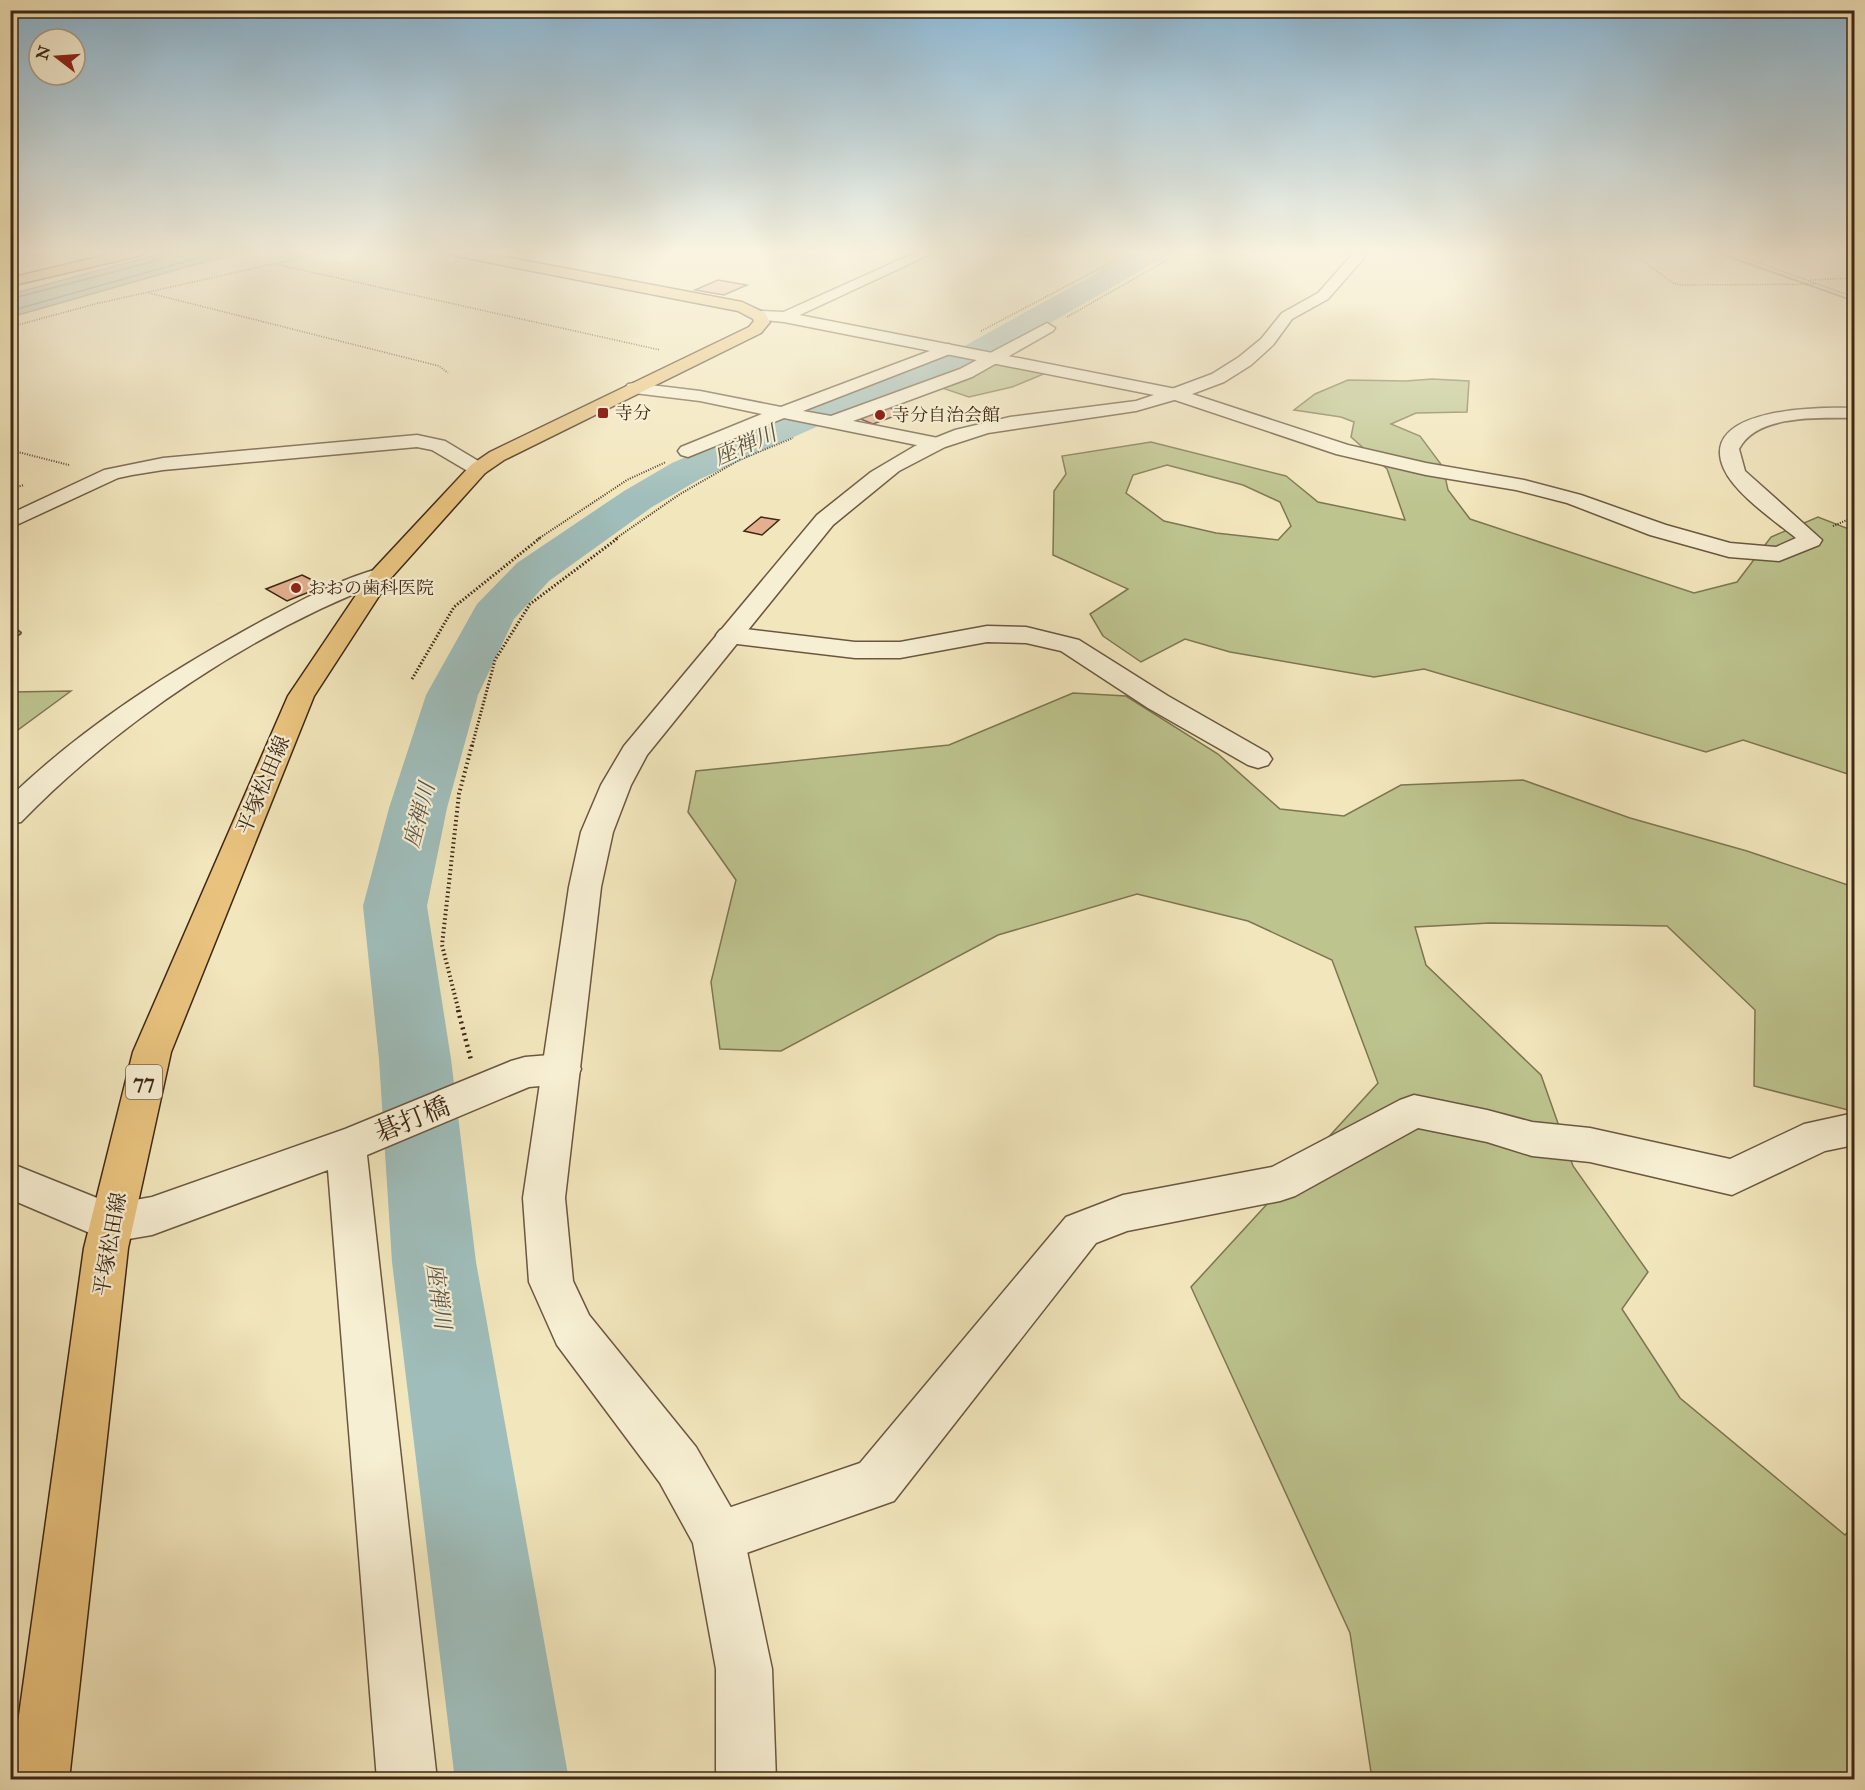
<svg xmlns="http://www.w3.org/2000/svg" width="1865" height="1790" viewBox="0 0 1865 1790" font-family="'IM FELL Great Primer','Noto Serif JP',serif">
<style>
.green{fill:#bdc48e;stroke:#7e7652;stroke-width:1.5;fill-rule:evenodd}
.water{fill:#9fbdba;stroke:#788178;stroke-width:1.5}
.lines{fill:none;stroke-linecap:round;stroke-linejoin:round}
.shore{stroke:#6e7268;stroke-width:1.5}
.stream{fill:#788178;fill-rule:evenodd}
.river{fill:#9fbdba;fill-rule:evenodd}
.building{fill:#e3af8f;stroke:#3e2716;stroke-width:1.5}
.service-casing{stroke:#6b5740;stroke-width:4}
.minor-casing{stroke:#6b5740;stroke-width:3}
.tertiary-casing{stroke:#6b5740;stroke-width:3}
.primary-casing{stroke:#3e2716;stroke-width:3}
.path-far4{stroke:#3e2716;stroke-width:1.5;stroke-dasharray:1 1.5;stroke-linecap:butt}
.path-far3{stroke:#3e2716;stroke-width:2;stroke-dasharray:1 1.5;stroke-linecap:butt}
.path-far2{stroke:#3e2716;stroke-width:3;stroke-dasharray:1.5 2;stroke-linecap:butt}
.path-far1{stroke:#3e2716;stroke-width:4;stroke-dasharray:1.5 3;stroke-linecap:butt}
.path{stroke:#3e2716;stroke-width:4.5;stroke-dasharray:2 4;stroke-linecap:butt}
.service{fill:#f7efd3;fill-rule:evenodd}
.minor{fill:#f7efd3;fill-rule:evenodd}
.tertiary{fill:#f7efd3;fill-rule:evenodd}
.primary{fill:#e9c37e;fill-rule:evenodd}
.poi-dot{fill:#8f2418;stroke:#f7efd3;stroke-width:2}
.labels{text-anchor:middle;dominant-baseline:central;stroke-width:4.5;stroke-linejoin:round;paint-order:stroke}
.far-poi-label{font-size:18px;fill:#3e2716;stroke:#f7efd3;text-anchor:start}
.shield{fill:#f7efd3;stroke:#76634f;stroke-width:1.5}
.shield-label{font-size:20px;font-weight:bold;fill:#3e2716}
.street-label{font-size:21px;fill:#3e2716;stroke:#f7efd3}
.water-label{font-size:22px;font-style:italic;fill:#5b5447;stroke:#f7efd3}
.near-street-label{font-size:26px;fill:#3e2716;stroke:#f7efd3}
</style>
<rect width="100%" height="100%" fill="#f2e6bc"/>
<filter id="stains"><feTurbulence type="fractalNoise" baseFrequency=".00333" numOctaves="4"/><feColorMatrix values="0 0 0 0 .2 0 0 0 0 .09 0 0 0 0 .02 0 0 0 .5 -.17"/></filter>
<radialGradient id="worn" r=".72"><stop offset=".6" stop-color="#630" stop-opacity="0"/><stop offset="1" stop-color="#630" stop-opacity=".3"/></radialGradient>
<path class="green" d="M990,363L1046,373L1012,387L969,397L939,387Z
M1432,379L1469,381L1467,412L1416,413L1391,424L1420,436L1443,467L1448,490L1470,519L1694,593L1737,582L1771,537L1818,517L1854,531V776L1743,740L1706,752L1424,669L1374,677L1230,652L1185,639L1141,662L1103,636L1090,614L1128,589L1053,555L1054,491L1066,474L1062,456L1151,442L1286,476L1318,502L1405,520L1387,469L1351,437L1354,422L1341,417L1294,410L1315,394L1348,380L1406,381ZM1167,465L1243,485L1280,502L1291,526L1278,540L1216,533L1164,521L1126,493L1133,475Z
M71,691L11,735V692Z
M1073,693L1126,696L1218,754L1280,809L1344,816L1401,785L1523,780L1630,818L1747,851L1854,887V1110L1852,1111L1754,1086L1755,1010L1667,926L1490,923L1415,927L1426,965L1541,1075L1573,1166L1648,1272L1622,1309L1680,1398L1845,1535L1854,1525V1779H1372L1350,1633L1191,1287L1378,1083L1332,960L1248,921L1137,894L998,935L781,1051L720,1049L711,982L736,880L688,812L696,771L949,745Z"/>
<path class="water" d="M167,252H246L193,265L11,317V294Z"/>
<g class="lines">
<path class="shore" d="M10,299L156,261L161,258L162,252
M10,311L219,252"/>
<path class="stream" d="M1719,252L1854,300V302L1712,252Z"/>
<path class="river" d="M1135,252H1168L1164,257L981,363L870,403L796,436L700,479L652,507L549,581L514,619L478,695L447,808L427,906L451,1059L476,1262L569,1780H455L392,1262L379,1059L363,906L389,808L426,695L477,604L517,563L624,491L672,463L770,420L846,389L959,349Z"/>
</g>
<path class="building" d="M718,280L747,285L724,295L695,290Z
M887,407L903,413L873,424L858,418Z
M761,517L779,520L762,535L744,531Z
M302,575L324,586L287,601L266,589Z"/>
<g class="lines">
<defs>
<path id="service" d="M14,629L20,633L10,639V630Z"/>
<path id="minor" d="M917,252H935L789,320H779L776,317L779,314Z
M1348,252H1362L1364,258L1328,299L1292,319L1273,345L1251,365L1224,382L1192,394L1348,445L1426,463L1524,480L1581,495L1666,525L1730,543L1776,547L1796,538C1775,521 1735,494 1724,469C1696,407 1821,407 1854,408V418C1820,418 1757,414 1739,449L1745,471L1822,540L1819,545L1779,561L1729,557L1650,535L1567,503L1516,490L1426,475L1336,454L1169,398L1166,394L1169,390L1212,374L1239,357L1261,339L1282,313L1318,293L1350,257Z
M1047,323L1055,328L1053,331L972,377L853,421L943,439L946,443L943,447L936,449L784,418L688,457L681,455L678,451L681,447L762,414L700,401L634,393L628,392L625,388L628,384L634,383L700,391L781,407L943,346L949,344L957,349L955,352L803,411L831,416L960,369Z
M381,568L389,570L393,575L389,580C257,629 119,721 21,822L10,824V797C84,726 170,671 260,622C298,602 339,579 381,568Z
M987,626L1026,627L1079,640L1168,696L1268,753L1272,759L1268,765L1258,768L1248,765L1148,708L1061,651L1026,643L987,642L900,658H855L729,643L720,640L716,635L720,630L729,627L855,642H900Z
M562,1054L576,1058L581,1069L576,1080L562,1084L529,1087L367,1155L437,1780H377L328,1170L152,1235L111,1242L10,1199V1163L112,1204L152,1197L345,1129L511,1061L525,1057Z
M1414,1095L1487,1110L1532,1122L1590,1128L1730,1159L1804,1124L1854,1113V1145L1825,1151L1732,1195L1590,1162L1532,1156L1487,1142L1418,1128L1295,1196L1280,1201L1127,1231L1096,1243L894,1501L718,1563L699,1556L692,1537L699,1518L860,1463L1066,1217L1123,1195L1272,1167L1400,1100Z"/>
<path id="tertiary" d="M760,311L784,312L1171,388L1181,390L1184,394L1181,398L1136,411L988,433L945,447L899,471L833,525L647,755L631,785L613,832L601,887L565,1198L573,1281L589,1315L696,1447L737,1518L744,1537L772,1669L776,1780H716V1669L693,1543L660,1483L557,1345L529,1282L523,1198L569,887L581,832L601,785L624,746L817,515L871,472L915,446L955,430L1010,417L1136,401L1154,395L784,322L755,319L752,316Z
M417,435L445,441L485,465L488,469L485,473H471L432,450L417,447L163,470L132,475L118,478L10,528V514L104,470L163,458Z"/>
<path id="primary" d="M118,252H143L142,255L10,286V278Z
M450,252H479L742,302L765,313L770,322L761,333L504,460L485,473L390,579L314,696L171,1052L128,1248L69,1780H10L84,1248L133,1052L288,696L373,570L471,465L490,452L749,327L754,321L753,319L738,311L456,256Z"/>
</defs>
<use href="#service" class="service-casing"/>
<use href="#minor" class="minor-casing"/>
<use href="#tertiary" class="tertiary-casing"/>
<use href="#primary" class="primary-casing"/>
<path class="path-far4" d="M1630,252L1673,283L1681,285L1818,284
M1728,252L1854,297
M275,264L660,350
M1810,280L1854,278
M149,293L439,366L448,373
M1067,317L1181,252
M10,327L95,304L327,252
M981,331L1131,252"/>
<path class="path-far3" d="M10,450L69,465
M10,489L24,485
M1833,526L1854,517
M538,539L627,480L666,462
M615,539L680,494L739,460L793,438"/>
<path class="path-far2" d="M412,679L454,607L540,538
M472,746L495,660L530,604L618,538"/>
<path class="path-far1" d="M459,1012L442,945L459,794L472,745"/>
<path class="path" d="M458,1010L471,1060"/>
<use href="#service" class="service"/>
<use href="#minor" class="minor"/>
<use href="#tertiary" class="tertiary"/>
<use href="#primary" class="primary"/>
</g>
<linearGradient id="sky" x2="0" y2="1"><stop stop-color="#8bb8d6"/><stop offset="0.5" stop-color="#f9f4e1"/><stop offset="1" stop-color="#f9f4e1" stop-opacity="0"/></linearGradient>
<rect width="1865" height="503" fill="url(#sky)"/>
<g class="poi-dot">
<rect x="597" y="407" width="12" height="12" rx="3"/>
<circle cx="880" cy="415" r="6"/>
<circle cx="296" cy="588" r="6"/>
</g>
<g class="labels">
<g class="far-poi-label">
<text x="615" y="413">寺分</text>
<text x="892" y="415">寺分自治会館</text>
<text x="308" y="588">おおの歯科医院</text>
</g>
<rect class="shield" x="126" y="1065" width="36" height="34" rx="4.5"/>
<g class="shield-label">
<text x="144" y="1082">77</text>
</g>
<g class="street-label">
<text transform="translate(263 785) rotate(-67)">平塚松田線</text>
<text transform="translate(110 1244) rotate(-80)">平塚松田線</text>
</g>
<g class="water-label">
<text transform="translate(745 445) rotate(-24)">座禅川</text>
<text transform="translate(419 815) rotate(-75)">座禅川</text>
<text transform="translate(439 1296) rotate(82)">座禅川</text>
</g>
<g class="near-street-label">
<text transform="translate(412 1119) rotate(-22)">碁打橋</text>
</g>
</g>
<rect width="1865" height="1790" fill="none" stroke="#f2e6bc" stroke-width="36"/>
<rect x="12" y="12" width="1841" height="1766" fill="none" stroke="#3e2716" stroke-width="3"/>
<rect x="18" y="18" width="1829" height="1754" fill="none" stroke="#3e2716" stroke-width="1.5"/>
<g transform="translate(57 57) rotate(287)"><circle r="28" fill="#f7efd3" stroke="#ad9f87" stroke-width="1.5"/>
<path d="M0-4.5L10 22L0 15L-10 22Z" fill="#8f2418"/>
<text y="-9" font-size="16" font-weight="bold" text-anchor="middle" fill="#3e2716">N</text>
</g>
<rect width="100%" height="100%" filter="url(#stains)"/>
<rect width="100%" height="100%" fill="url(#worn)"/>
</svg>
